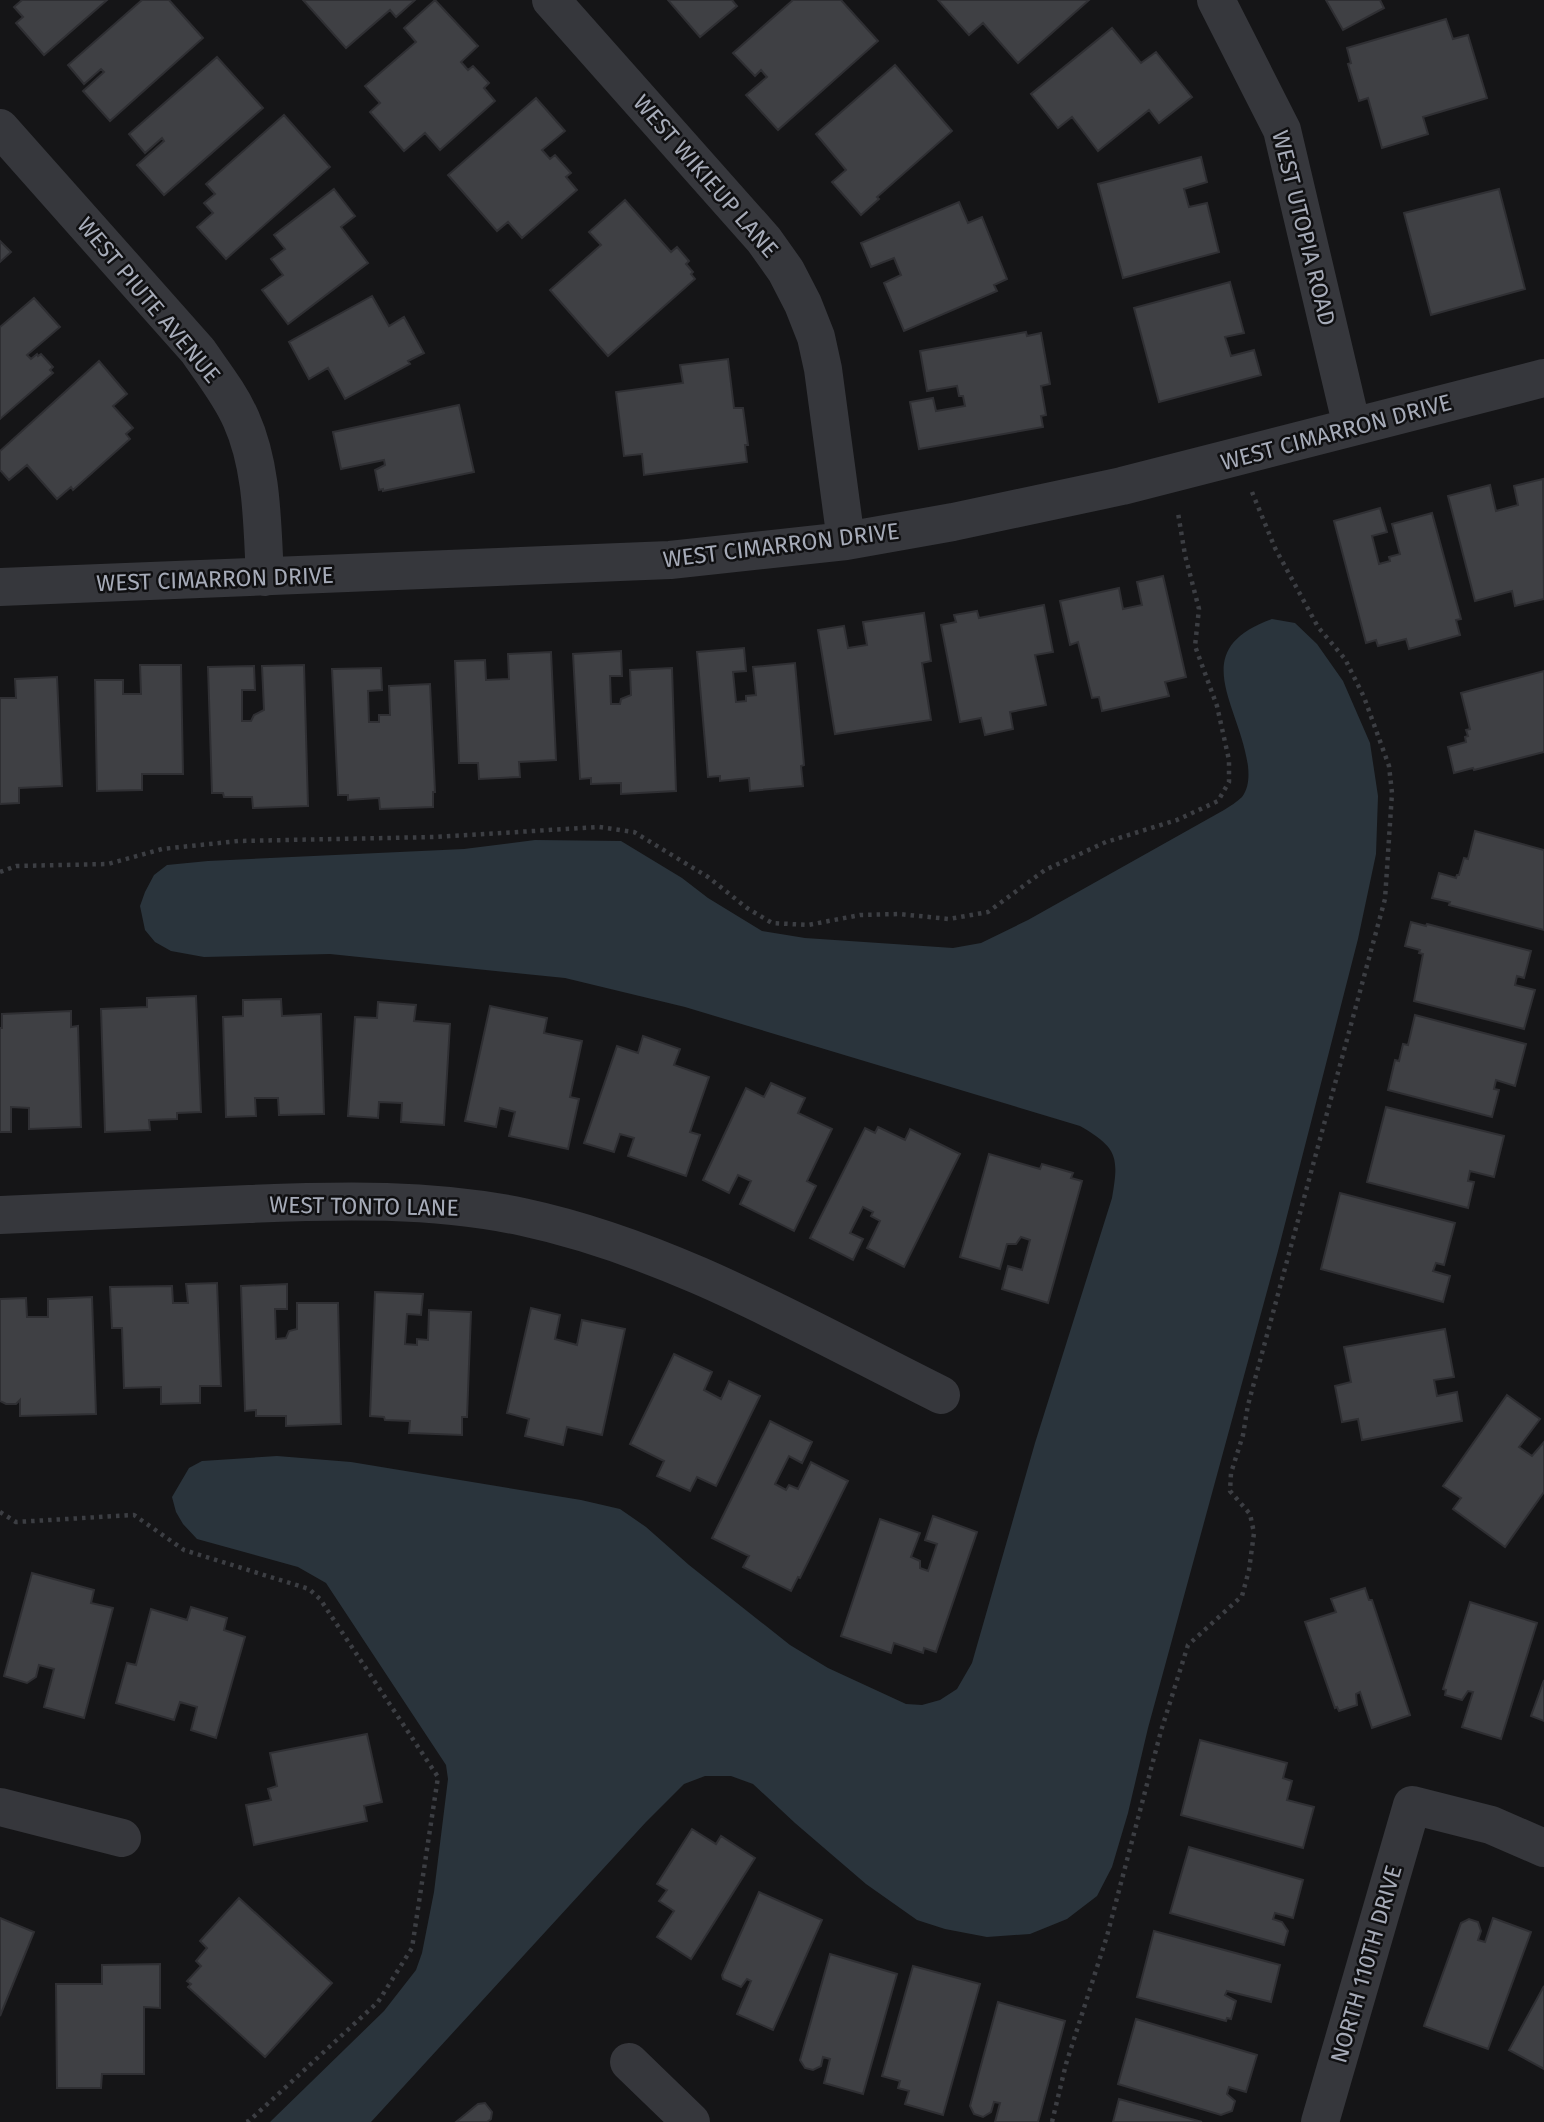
<svg xmlns="http://www.w3.org/2000/svg" width="1544" height="2122" viewBox="0 0 1544 2122" font-family="'Fira Sans',sans-serif">
<style>
.water{fill:#2a343c}
.building{fill:#3f4044;stroke:#2f2f33;stroke-width:2}
.lines{fill:none;stroke-linecap:round;stroke-linejoin:round}
.path{stroke:#3c3e43;stroke-width:4.5;stroke-dasharray:3.5 5;stroke-linecap:butt}
.minor{stroke:#36373c;stroke-width:38}
.labels{text-anchor:middle;dominant-baseline:central;stroke-width:5;stroke-linejoin:round;paint-order:stroke}
.street-label{font-size:23px;fill:#a6abb8;stroke:#101012}
</style>
<rect width="100%" height="100%" fill="#151517"/>
<path class="water" d="M1272,619L1295,623L1317,644L1343,681L1370,743L1378,796L1376,854L1358,939L1278,1251L1148,1728L1128,1813L1112,1867L1097,1896L1067,1919L1030,1934L987,1937L945,1929L917,1920L866,1884L795,1823L753,1784L731,1776H705L684,1784L646,1822L371,2122H270L384,2011L416,1970L422,1953L434,1892L448,1779L446,1765L326,1583L298,1567L197,1539L183,1524L176,1512L172,1497L189,1468L202,1461L277,1456L351,1462L581,1500L620,1509L646,1527L689,1565L790,1645L828,1668L906,1704L922,1705L940,1700L957,1689L972,1663L1035,1443L1112,1198C1119,1157 1118,1148 1080,1126L685,1007L565,978L330,954L204,957L171,951L155,942L145,930L140,906L145,892L154,875L167,865L208,861L464,849L535,840L621,841L682,878L708,898L762,931L805,938L953,948L981,943L1028,920L1224,810C1230,806 1237,802 1242,797C1249,788 1249,776 1248,766C1239,703 1186,650 1272,619Z"/>
<path class="building" d="M22,0H107L44,55L16,23L23,17L14,7Z
M142,0H169L203,38L110,121L83,91L104,72L101,69L84,84L68,65Z
M303,0H415L396,17L390,10L346,48Z
M435,0L478,46L461,62L468,70L473,66L489,83L484,88L495,101L440,150L425,133L404,151L370,112L380,103L365,86L416,42L404,28Z
M668,0H732L737,6L700,37Z
M793,0H841L878,41L778,130L746,95L767,77L761,70L755,76L733,53Z
M938,0H1089L1018,63L983,23L969,35Z
M1326,0H1380L1384,8L1343,30Z
M1446,19L1453,39L1468,35L1487,98L1423,117L1428,134L1382,148L1368,98L1359,101L1348,64L1351,63L1347,48Z
M1112,28L1141,63L1156,52L1192,97L1159,123L1149,110L1098,151L1072,117L1058,128L1031,94Z
M217,57L263,108L164,195L137,165L164,141L162,138L145,153L129,134Z
M895,65L952,131L877,197L879,199L861,215L832,182L846,170L816,134Z
M536,98L565,131L542,150L550,159L555,155L571,173L566,177L577,190L522,238L508,222L497,231L448,175Z
M284,115L330,167L226,259L197,227L213,213L204,203L215,194L206,184Z
M1201,157L1207,182L1184,189L1189,207L1207,203L1219,252L1123,278L1098,184Z
M334,189L355,216L341,227L368,263L288,324L262,290L283,275L271,259L285,249L274,235Z
M1499,189L1525,289L1431,315L1404,213Z
M625,200L671,252L677,247L689,261L686,264L693,272L691,274L695,279L608,356L550,290L601,245L589,232Z
M959,202L968,223L982,217L1007,279L994,285L997,291L904,331L884,283L901,275L894,258L871,267L861,243Z
M0,241L11,252L0,262Z
M1230,282L1244,333L1225,337L1231,356L1254,350L1261,375L1159,402L1134,308Z
M372,296L389,326L404,317L424,353L408,361L410,364L345,399L328,368L309,379L289,342Z
M34,298L60,327L27,355L31,359L37,354L38,356L41,354L53,367L50,370L53,373L0,419V327Z
M1026,332L1027,336L1041,333L1050,384L1041,386L1046,415L1041,416L1043,427L919,449L910,402L933,398L936,411L965,406L963,396H959L957,386L927,391L920,351Z
M728,359L734,408H743L748,445H745L747,462L644,475L642,454L624,456L616,392L683,383L680,365Z
M99,361L127,394L113,406L133,428L126,434L130,439L73,490L71,487L57,499L27,465L9,480L0,470V451Z
M459,405L474,472L383,491V489L379,490L375,470L385,465L384,460L341,469L333,432Z
M1543,479L1544,599L1515,606L1512,591L1475,601L1448,496L1490,485L1496,511L1518,505L1514,486Z
M1380,508L1387,532L1372,536L1379,564L1390,561L1389,557L1400,554L1392,524L1432,513L1461,619L1456,620L1460,635L1409,649L1406,639L1378,646L1376,640L1366,643L1334,521Z
M1163,576L1186,677L1165,682L1169,696L1102,711L1099,697L1092,698L1078,642L1070,645L1060,601L1119,588L1123,609L1142,605L1137,582Z
M1044,605L1053,652L1035,655L1046,705L1010,712L1013,729L985,735L981,718L960,722L941,625L956,622L954,615L977,611L979,618Z
M924,613L931,661L922,663L931,720L835,734L818,630L844,626L848,648L867,645L863,622Z
M744,648L746,671L733,672L736,702L746,701V696L756,695L753,667L795,663L804,765L801,766L803,786L750,791L749,778L720,781V776L708,777L697,652Z
M621,651L622,676H610L611,704H620L621,699L631,695L630,670L672,668L676,791L621,794V783L591,784V778L580,779L573,654Z
M551,652L556,760L519,762L520,777L479,779L478,763H459L455,661L485,660L486,680L509,679L508,654Z
M140,665H181L183,774H142V790L97,791L95,680H123V694H141Z
M304,665L308,806L253,808L252,797H224L223,793H212L208,667L254,666L255,690H242V721H251L254,715L264,710L262,666Z
M381,668L382,690L368,691L369,722H379V715H390L389,686L430,684L435,792H433V807L380,809L379,798L348,800V795H338L332,669Z
M1544,671V752L1474,770L1473,768L1454,773L1448,747L1466,742L1465,737L1468,736L1466,730L1470,729L1461,693Z
M57,677L62,786L19,788V803L0,804V698H16L15,679Z
M1475,831L1544,850V930L1449,905L1450,902L1432,898L1439,873L1456,878L1457,875H1459L1464,858L1468,859Z
M1411,922L1426,926L1427,924L1531,951L1524,978L1517,976L1515,985L1535,990L1524,1029L1414,1001L1423,954L1419,953L1420,950L1405,946Z
M196,996L201,1112L177,1113V1119L149,1120L150,1130L105,1132L101,1009L147,1007V998Z
M281,999L282,1016L321,1014L324,1114L279,1115L278,1098H255L256,1116L226,1117L223,1017L243,1016V1000Z
M378,1002L416,1005L414,1021L450,1024L444,1125L401,1122L402,1103L379,1102L378,1118L348,1116L355,1017L377,1018Z
M490,1006L547,1018L544,1033L582,1041L570,1097L579,1099L568,1149L509,1136L515,1112L500,1108L496,1127L465,1121Z
M71,1011V1027L78,1026L81,1127L29,1129V1108L11,1107V1132H0V1028H2V1014Z
M1415,1015L1526,1044L1515,1086L1496,1080L1494,1089L1499,1090L1492,1117L1388,1090L1395,1060L1399,1061L1403,1044L1408,1045Z
M643,1036L680,1049L674,1065L709,1077L690,1132L700,1135L686,1176L628,1156L634,1138L620,1134L614,1152L584,1143L617,1046L638,1053Z
M771,1083L805,1098L798,1113L832,1129L807,1181L816,1186L794,1231L740,1204L751,1181L738,1175L729,1193L703,1180L746,1088L764,1097Z
M1386,1107L1504,1136L1494,1177L1470,1171L1468,1181L1474,1182L1468,1208L1367,1182Z
M878,1127L905,1140L910,1129L960,1154L904,1267L867,1248L880,1221L871,1216L873,1212L863,1207L850,1233L863,1239L853,1260L810,1238L865,1128L875,1133Z
M989,1154L1040,1169L1042,1164L1073,1173L1071,1178L1082,1181L1048,1303L1002,1289L1008,1266L1022,1270L1030,1240L1021,1237L1016,1244H1007L1000,1269L960,1257Z
M1340,1193L1455,1223L1444,1265L1436,1263L1433,1271L1450,1276L1443,1302L1321,1269Z
M217,1283L221,1386H200V1403L161,1404V1387L124,1388L122,1328H112L110,1287L172,1286L173,1303H188L186,1284Z
M287,1284V1309H275L276,1339L286,1338L289,1331L297,1329V1303H338L341,1424L286,1426V1416H256V1410L245,1411L241,1286Z
M375,1292L423,1294L421,1315L407,1314L405,1344L417,1345V1339L428,1340L429,1310L471,1312L467,1417H462V1435L409,1433L410,1421L385,1420L384,1417L370,1416Z
M92,1297L96,1414L20,1416V1400L16,1404H6L0,1401V1299L26,1298L27,1317H48V1299Z
M531,1308L560,1315L555,1339L577,1345L582,1320L625,1329L602,1435L567,1427L563,1445L525,1436L529,1419L507,1413Z
M1445,1329L1454,1377L1434,1380L1437,1396L1457,1392L1462,1421L1362,1440L1358,1419L1342,1422L1335,1386L1351,1382L1344,1347Z
M674,1354L712,1372L704,1390L721,1399L729,1381L760,1396L716,1486L697,1477L690,1491L657,1476L664,1461L630,1444Z
M1507,1395L1540,1419L1519,1447L1532,1456L1544,1442V1492L1505,1547L1453,1509L1461,1498L1443,1486Z
M770,1421L812,1442L802,1463L789,1456L775,1484L786,1490L789,1485L798,1489L811,1462L848,1481L800,1578L798,1577L791,1591L743,1567L749,1556L712,1538Z
M933,1516L977,1532L936,1652L924,1648L923,1653L894,1643L891,1653L841,1636L880,1519L920,1533L911,1557L920,1561V1568L928,1571L937,1544L925,1540Z
M32,1573L94,1590L91,1603L113,1608L84,1718L44,1707L54,1669L39,1665L36,1677L27,1683L4,1676Z
M1365,1588L1369,1600H1372L1410,1715L1372,1728L1360,1692L1356,1694L1357,1705L1339,1711L1337,1707L1335,1708L1305,1622L1336,1612L1331,1599Z
M1470,1602L1537,1623L1501,1739L1462,1727L1473,1692L1468,1691L1462,1700L1445,1695L1446,1690L1443,1689Z
M191,1607L227,1618L224,1630L245,1637L216,1738L191,1730L197,1707L180,1702L174,1720L116,1703L127,1663L136,1665L151,1609L187,1620Z
M1544,1680V1721L1531,1716Z
M367,1734L382,1802L364,1806L367,1821L254,1845L246,1805L271,1800L268,1789L277,1786L270,1753Z
M1200,1740L1287,1763L1283,1778L1292,1781L1287,1800L1314,1807L1303,1848L1181,1815Z
M692,1829L716,1844L721,1836L755,1858L691,1959L657,1937L674,1911L659,1901L667,1890L657,1884Z
M1189,1847L1303,1880L1293,1918L1275,1913L1273,1919L1282,1922L1288,1931L1284,1945L1170,1913Z
M759,1892L822,1920L773,2030L737,2014L751,1981L747,1979L741,1987L723,1979L722,1975Z
M239,1898L332,1983L265,2057L188,1987L191,1984L187,1981L201,1966L196,1961L207,1948L200,1941Z
M0,1918L34,1932L0,2016Z
M1493,1918L1531,1932L1488,2049L1424,2026L1461,1923L1469,1919L1478,1922L1481,1931L1478,1940L1485,1942Z
M1154,1931L1280,1965L1271,2002L1227,1991L1225,1995L1236,2001L1231,2019L1227,2018L1226,2021L1137,1997Z
M830,1954L897,1974L863,2094L824,2083L830,2059L823,2057L821,2066L813,2070L805,2068L800,2060Z
M160,1964V2008L144,2007V2074H102L101,2088H57L56,1984H102V1965Z
M913,1966L980,1984L943,2115L905,2104L909,2091L898,2088L900,2081L882,2076Z
M1544,1986V2069L1509,2050Z
M998,2002L1065,2021L1038,2122H995L1000,2103L994,2102L991,2112L983,2117L974,2114L970,2106Z
M1136,2019L1257,2055L1246,2092L1229,2087L1227,2094L1235,2101L1232,2111L1221,2115L1118,2084Z
M1119,2099L1202,2122H1113Z
M485,2103L492,2112L491,2119L487,2122H456L478,2104Z"/>
<g class="lines">
<path class="path" d="M0,872L16,866L108,864L162,849L238,841L435,837L599,827L634,832L708,877L747,908L772,923L808,925L860,915L899,914L949,919L988,912L1045,870L1106,842L1177,820L1218,801L1229,782V760L1217,706L1195,646L1199,609L1185,555L1178,513
M0,1512L16,1522L134,1515L184,1550L309,1589L320,1599L438,1777L412,1948L378,2002L249,2121L246,2122
M1052,2122L1066,2064L1107,1936L1161,1731L1188,1645L1242,1596L1249,1570L1254,1533L1250,1514L1230,1491L1231,1473L1243,1435L1248,1405L1385,899L1392,793L1389,766L1364,697L1345,659L1318,627L1275,548L1252,492"/>
<path class="minor" d="M551,0L764,240L786,271L803,304L816,337L823,369L846,541
M1216,0L1282,130L1352,427
M0,128L198,351C213,373 230,394 241,419C263,468 262,525 265,577
M0,587L670,560L846,541L953,522L1122,486L1544,378
M0,1215C83,1212 166,1207 249,1204C340,1200 433,1198 523,1217C672,1249 806,1328 941,1395
M0,1807L122,1838
M629,2062L691,2122
M1320,2122L1412,1805L1491,1825L1544,1848"/>
</g>
<g class="labels">
<g class="street-label">
<text transform="translate(706 176) rotate(49)">WEST WIKIEUP LANE</text>
<text transform="translate(1304 228) rotate(76)">WEST UTOPIA ROAD</text>
<text transform="translate(149 300) rotate(50)">WEST PIUTE AVENUE</text>
<text transform="translate(1336 432) rotate(-15)">WEST CIMARRON DRIVE</text>
<text transform="translate(781 545) rotate(-7)">WEST CIMARRON DRIVE</text>
<text transform="translate(215 579) rotate(-2)">WEST CIMARRON DRIVE</text>
<text transform="translate(364 1206) rotate(1)">WEST TONTO LANE</text>
<text transform="translate(1366 1964) rotate(-74)">NORTH 110TH DRIVE</text>
</g>
</g>
</svg>
